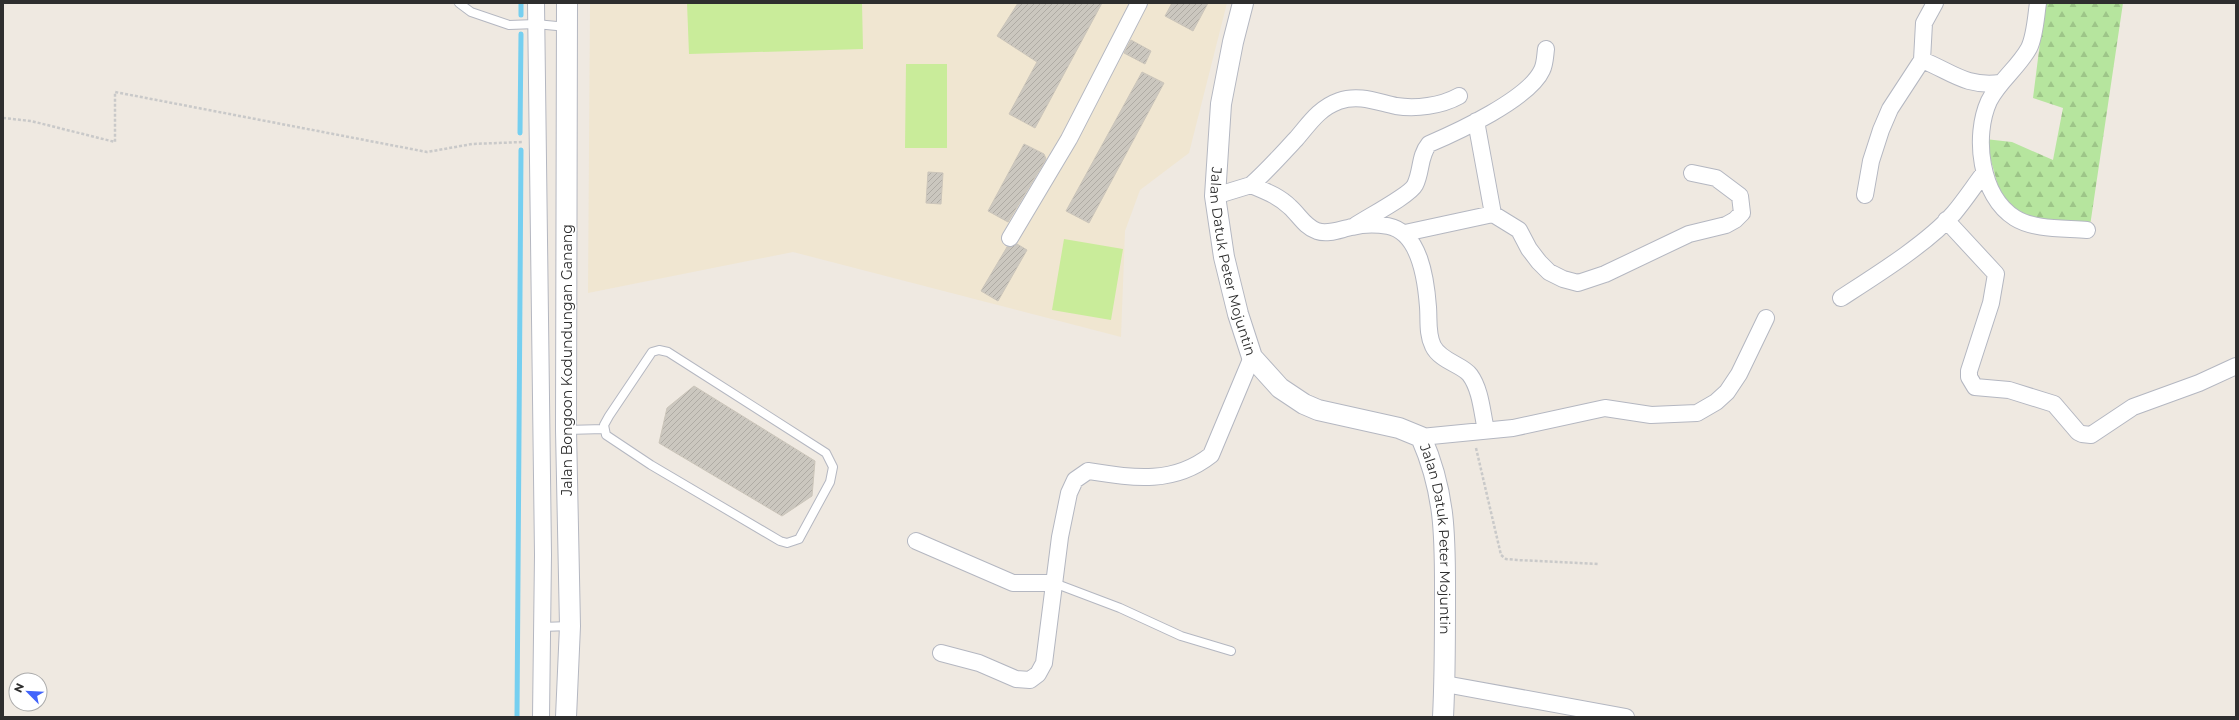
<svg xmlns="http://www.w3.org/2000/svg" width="2239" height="720" viewBox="0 0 2239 720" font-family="Montserrat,sans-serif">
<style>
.education{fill:#f0e6d1}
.forest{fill:url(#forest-firs)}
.pitch{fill:#c9ec9a}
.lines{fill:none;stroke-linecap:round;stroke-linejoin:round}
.stream{stroke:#75cff0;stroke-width:5}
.building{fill:url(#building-hatch);stroke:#cbc5ba}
.service-casing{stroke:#b4b7c1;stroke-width:10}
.minor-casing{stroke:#b4b7c1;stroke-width:18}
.tertiary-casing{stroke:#b4b7c1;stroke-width:22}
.path{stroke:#c9c9c9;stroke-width:2.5;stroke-dasharray:3 2;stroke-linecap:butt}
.service{stroke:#fff;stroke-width:8}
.minor{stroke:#fff;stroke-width:16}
.tertiary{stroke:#fff;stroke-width:20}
.labels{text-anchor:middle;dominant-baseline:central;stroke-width:3;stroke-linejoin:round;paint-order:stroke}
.street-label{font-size:14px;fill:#2e2e2e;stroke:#fff}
</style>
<defs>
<pattern id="forest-firs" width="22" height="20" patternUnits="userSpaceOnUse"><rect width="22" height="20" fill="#b6e59e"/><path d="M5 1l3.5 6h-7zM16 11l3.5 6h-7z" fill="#9dc588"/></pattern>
<pattern id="building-hatch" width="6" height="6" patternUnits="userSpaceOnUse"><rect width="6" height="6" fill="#cbc7bf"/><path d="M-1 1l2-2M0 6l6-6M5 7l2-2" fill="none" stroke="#afaba4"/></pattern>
</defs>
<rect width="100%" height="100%" fill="#efe9e1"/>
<path class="education" d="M590,3H1227L1189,153L1140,190L1125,231L1121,337L793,252L588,293Z"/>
<path class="forest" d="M2045,3H2123L2090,226L2017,215L2000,193L1985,139L2012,142L2053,160L2063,108L2033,98Z"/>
<path class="pitch" d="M687,3H862L863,49L689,54Z
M906,64H947V148H905Z
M1064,239L1123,249L1111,320L1052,310Z"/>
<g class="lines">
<path class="stream" d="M521,15V3
M520,133L521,34
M517,717L521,150"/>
</g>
<path class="building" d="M1018,3H1102L1035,128L1009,114L1037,62L997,36Z
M1172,3H1208L1193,31L1165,16Z
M1131,40L1151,51L1145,64L1124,53Z
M1142,72L1164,83L1089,223L1066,211Z
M1024,144L1044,154L1046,159L1008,222L988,211Z
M928,172L943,173L941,204L926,203Z
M1017,244L1027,250L998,301L981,291L1007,247H1010Z
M694,386L815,461L812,496L782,516L659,443L667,408Z"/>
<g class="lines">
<defs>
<path id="service" d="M459,3L471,12L509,25L536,24L567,27
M659,350L668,352L826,453L833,467L830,482L799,539L787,543L780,541L651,465L606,435L604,425L609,416L652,352Z
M566,430L604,429
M1054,583L1120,608L1181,636L1231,651
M542,627L570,626"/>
<path id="minor" d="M536,3L543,555L541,717
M2038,3C2036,16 2035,36 2029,48C2018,68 1999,81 1989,101C1973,136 1980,196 2015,218C2034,230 2065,228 2087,230
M1922,60C1952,72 1965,87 2000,83
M1476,121L1493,214L1519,230L1529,249L1539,262L1549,272L1563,279L1578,283L1605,274L1689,234L1726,225L1735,220L1742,213L1740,196L1716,178L1692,173
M1251,185C1267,171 1281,155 1296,139C1309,124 1319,108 1339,101C1359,94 1377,102 1396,106C1416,109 1441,106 1459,96
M1865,195L1871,161L1881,130L1890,109L1922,60L1924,23L1935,3
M1215,196L1251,185C1265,191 1279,196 1290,207C1299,215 1305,227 1317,231C1328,235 1341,229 1352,227C1363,224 1377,224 1388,226C1420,232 1426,280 1428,307C1429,320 1427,334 1433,346C1440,361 1463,365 1470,375C1481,390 1482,413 1486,430
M1946,220L1996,274L1991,303L1969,371V377L1975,387L2009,390L2054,404L2078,432L2082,434L2091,435L2133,407L2199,383L2236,366
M1356,225C1368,217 1410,195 1415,185C1422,171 1419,156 1429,144C1457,132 1529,99 1542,70C1545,64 1545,57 1546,49
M1405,233L1493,214
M1010,238L1069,139L1139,3
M1841,298C1875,276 1928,243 1954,213C1965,200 1974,186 1984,173
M1421,437L1513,428L1605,408L1651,415L1697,413L1716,402L1727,392L1739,374L1766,318
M916,541L1013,583H1054
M941,653L979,663L1016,679L1030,680L1038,674L1044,663L1060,537L1069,493L1075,480L1088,471C1133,478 1173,485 1211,455L1252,357
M1445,684L1626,717"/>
<g id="tertiary">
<path id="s1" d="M1243,3L1233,42L1221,104L1215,196L1224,257L1238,314L1252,357L1280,388L1304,404L1318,410L1399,428L1421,437C1447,496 1445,543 1445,604C1445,642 1445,679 1443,717"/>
<path d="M566,717L570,626L566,430L567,3"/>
</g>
</defs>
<use href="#service" class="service-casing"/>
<use href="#minor" class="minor-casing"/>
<use href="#tertiary" class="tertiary-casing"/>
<path class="path" d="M3,118L31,121L115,142V92L427,152L472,144L523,142
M1476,448L1501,555L1506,559L1517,560L1599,564"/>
<use href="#service" class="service"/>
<use href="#minor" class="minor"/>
<use href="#tertiary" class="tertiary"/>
</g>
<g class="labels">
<g class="street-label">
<text stroke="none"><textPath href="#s1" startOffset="263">Jalan Datuk Peter Mojuntin</textPath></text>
<text transform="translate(567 360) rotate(-90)">Jalan Bongoon Kodundungan Ganang</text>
<text stroke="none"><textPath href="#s1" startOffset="658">Jalan Datuk Peter Mojuntin</textPath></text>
</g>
</g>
<rect width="2239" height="720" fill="none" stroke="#2e2e2e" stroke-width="8"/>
<g transform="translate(28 692) rotate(294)"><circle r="19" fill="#ffffff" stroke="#ababab"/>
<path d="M0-3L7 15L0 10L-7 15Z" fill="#4264fb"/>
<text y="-6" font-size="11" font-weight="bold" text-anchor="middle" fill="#2e2e2e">N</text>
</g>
</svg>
